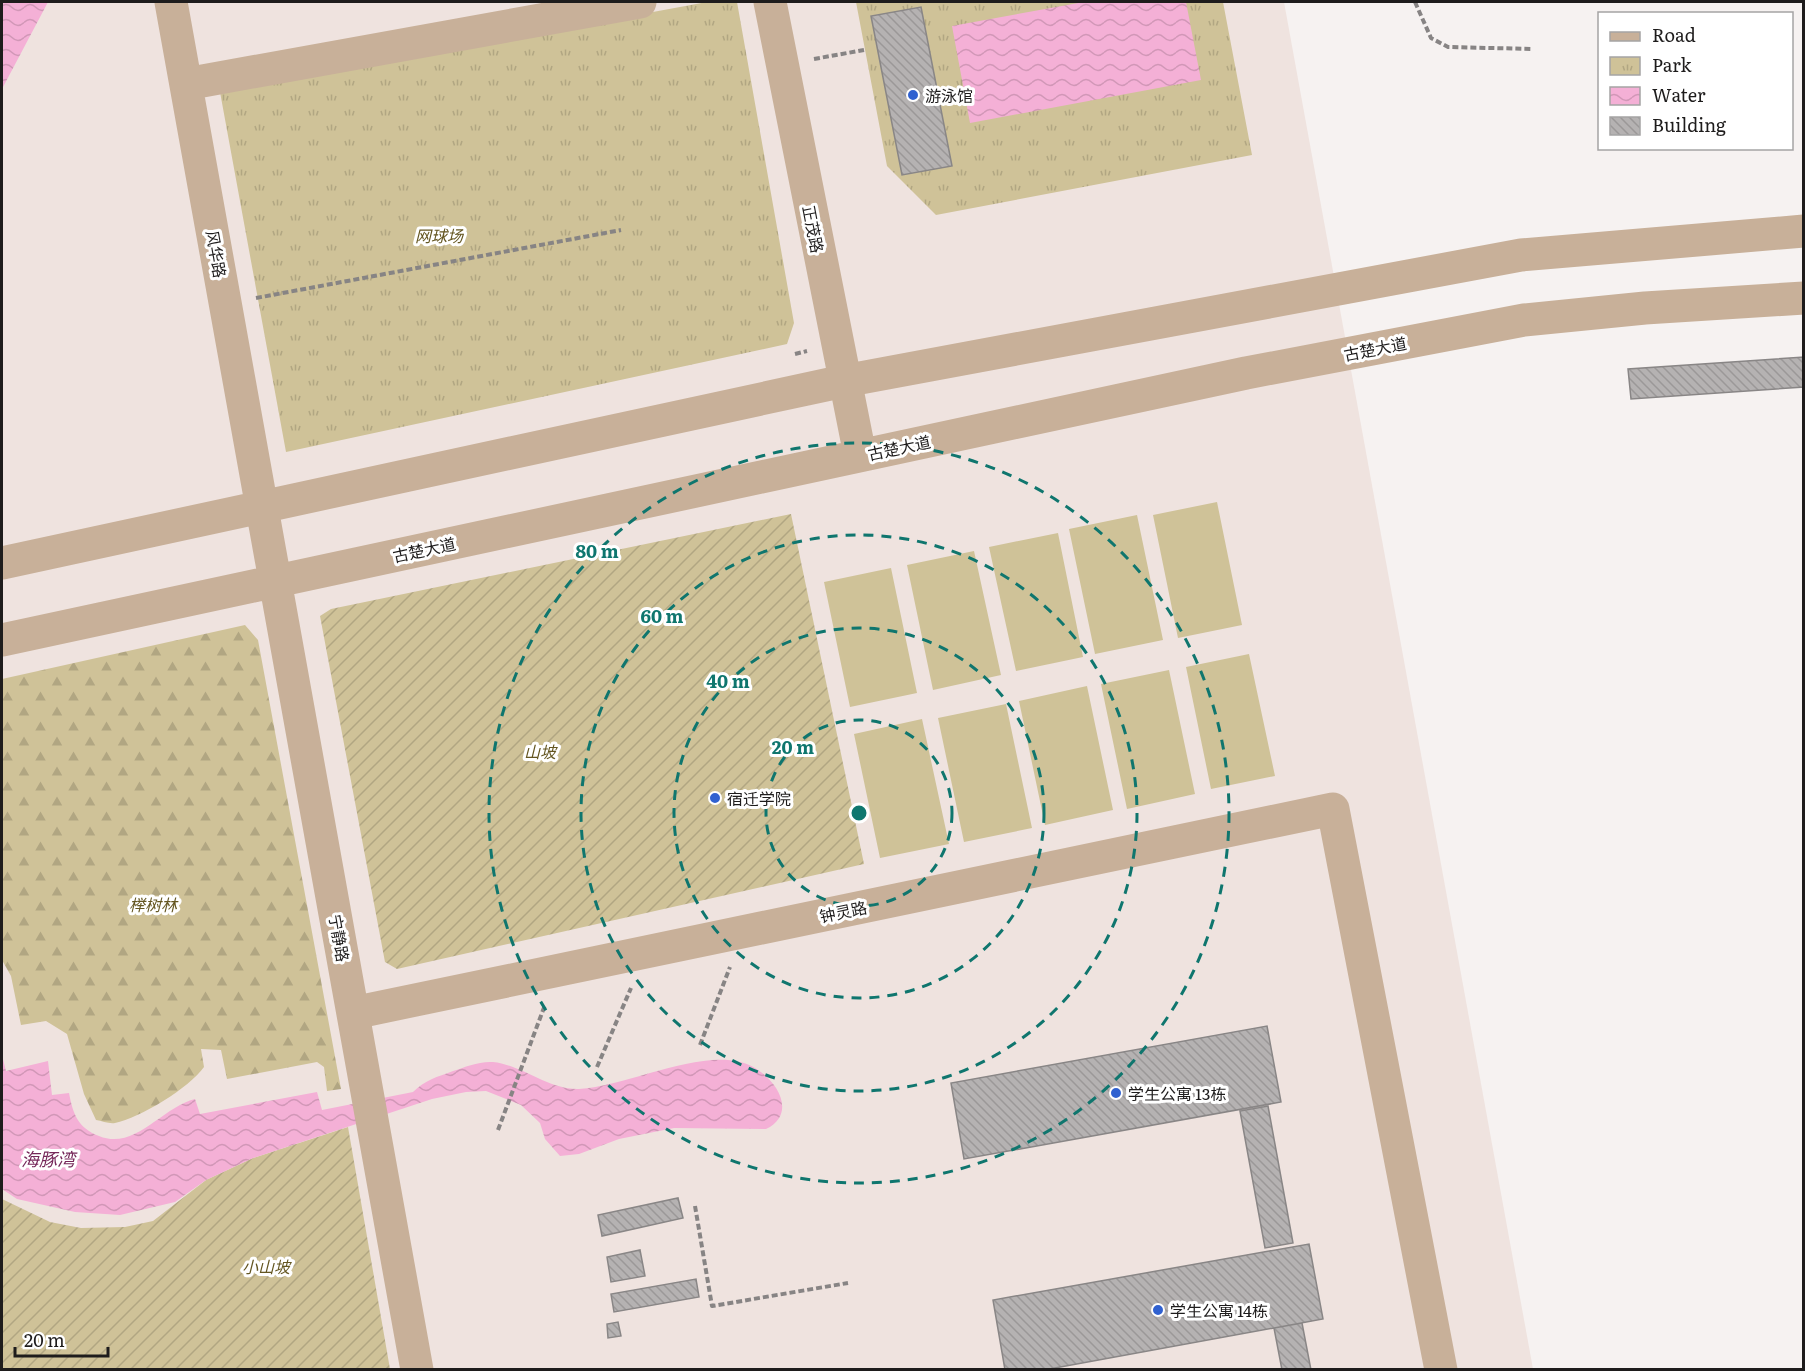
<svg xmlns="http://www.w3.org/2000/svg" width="1805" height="1371" viewBox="0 0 1805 1371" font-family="Literata,'Noto Sans SC',serif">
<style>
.built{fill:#efe3df}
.grass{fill:#cfc298}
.forest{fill:url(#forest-firs)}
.park{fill:url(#park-tufts)}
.garden{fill:url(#garden-furrows)}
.water{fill:url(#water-waves)}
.building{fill:url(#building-back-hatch);stroke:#898686;stroke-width:1.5}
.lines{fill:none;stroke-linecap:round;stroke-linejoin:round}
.path{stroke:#878484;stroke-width:4;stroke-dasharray:6 3;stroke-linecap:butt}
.minor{stroke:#c8b099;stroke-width:33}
.ring{fill:none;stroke:#0f766e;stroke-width:3;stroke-dasharray:10 8}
.poi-dot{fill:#3061d0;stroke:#fff;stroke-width:2}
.labels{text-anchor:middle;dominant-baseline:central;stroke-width:6;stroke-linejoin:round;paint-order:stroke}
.poi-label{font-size:16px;fill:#1e1c1c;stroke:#fff;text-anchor:start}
.street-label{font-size:16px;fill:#1e1c1c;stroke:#fff}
.park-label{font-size:16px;font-style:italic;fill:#645621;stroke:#fff}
.water-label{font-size:18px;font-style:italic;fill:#752759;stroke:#fff}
.centre{fill:#0f766e;stroke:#fff;stroke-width:3}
.ring-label{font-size:18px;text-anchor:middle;font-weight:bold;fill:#0f766e;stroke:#fff;stroke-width:6;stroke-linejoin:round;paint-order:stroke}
</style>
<defs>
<pattern id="forest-firs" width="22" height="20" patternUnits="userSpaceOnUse" patternTransform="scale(1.5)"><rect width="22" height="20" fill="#cfc298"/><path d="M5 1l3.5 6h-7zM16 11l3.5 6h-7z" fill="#b1a682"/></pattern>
<pattern id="park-tufts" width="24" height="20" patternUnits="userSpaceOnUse" patternTransform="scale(1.5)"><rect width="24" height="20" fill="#cfc298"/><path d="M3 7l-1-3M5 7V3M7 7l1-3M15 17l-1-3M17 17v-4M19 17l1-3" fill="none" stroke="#b1a682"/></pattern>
<pattern id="garden-furrows" width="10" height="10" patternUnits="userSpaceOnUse" patternTransform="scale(1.5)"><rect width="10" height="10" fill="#cfc298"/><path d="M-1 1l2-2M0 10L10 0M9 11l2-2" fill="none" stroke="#b1a682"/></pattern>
<pattern id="water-waves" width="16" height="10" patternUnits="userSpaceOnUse" patternTransform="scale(1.5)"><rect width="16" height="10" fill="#f4b0d6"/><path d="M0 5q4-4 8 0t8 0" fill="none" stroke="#d197b7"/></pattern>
<pattern id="building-back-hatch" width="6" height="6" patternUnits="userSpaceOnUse" patternTransform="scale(1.5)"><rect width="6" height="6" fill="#b5b2b2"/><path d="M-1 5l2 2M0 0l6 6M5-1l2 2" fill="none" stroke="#9b9898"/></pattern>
</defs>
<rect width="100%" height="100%" fill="#f6f2f1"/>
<path class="built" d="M2,2H1284L1533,1369L2,1370Z"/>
<path class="grass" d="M1217,502L1242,625L1178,638L1153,515Z
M1137,515L1163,640L1095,654L1069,529Z
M1058,533L1083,657L1016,671L989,547Z
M974,551L1001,675L933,690L907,565Z
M891,568L917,693L850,707L824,582Z
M1249,654L1275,776L1211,789L1186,667Z
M1169,670L1195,794L1127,809L1101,684Z
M1087,686L1113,810L1045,825L1019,701Z
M1006,704L1032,828L964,842L938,718Z
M922,719L949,844L880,858L854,734Z"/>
<path class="forest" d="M245,625L258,640L341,1089L327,1091L324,1067L317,1062L227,1079L221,1050L201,1049L204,1067C189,1088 140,1118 115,1123C109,1124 102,1121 96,1120L84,1094L67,1034L46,1021L21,1025L11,976L2,960V679Z"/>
<path class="park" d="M707,2H737L794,323L787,344L286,452L220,92Z
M856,2H1223L1252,155L936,215L887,166Z"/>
<path class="garden" d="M791,514L864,864L397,969L385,962L320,616L331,609Z
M348,1127L390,1369H2V1199L50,1222L81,1228L125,1227L153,1221L206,1180L253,1158Z"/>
<path class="water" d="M2,2H48L2,89Z
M1084,2H1186L1201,80L970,123L952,26Z
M2,1055L6,1071L48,1061L52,1095L69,1093C73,1114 78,1128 99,1136C135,1151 162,1107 195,1099L200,1114L317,1092L322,1110L413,1092C425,1080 437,1077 453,1071C465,1067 479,1061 493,1062C522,1065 549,1090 579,1089C628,1086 694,1051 740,1062C769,1068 803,1111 766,1129L674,1128L619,1139L579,1154L560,1156L545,1139L540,1123L521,1105L486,1091L466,1092L432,1099L253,1158L206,1180L175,1202L120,1215L75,1212L17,1199L2,1189Z"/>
<path class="building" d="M921,7L952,166L902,175L871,16Z
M1804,357V387L1631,399L1628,369Z
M1267,1026L1281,1102L964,1159L951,1083Z
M1268,1106L1293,1243L1265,1248L1240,1111Z
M678,1198L683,1218L602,1236L598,1215Z
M1309,1244L1323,1319L1044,1370H1005L993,1300Z
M640,1250L645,1276L611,1282L607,1257Z
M696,1279L699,1297L614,1312L611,1294Z
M618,1322L621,1336L608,1338L607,1324Z
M1302,1323L1311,1370H1282L1274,1328Z"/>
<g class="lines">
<path class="path" d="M1415,2L1431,38L1448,47L1533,49
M814,59L864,50
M256,298L621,230
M795,354L807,351
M700,1045L730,967
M597,1067L631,988
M498,1130L545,1005
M695,1206L712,1306L848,1283"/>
<path class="minor" d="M171,2L417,1370
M770,2L860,455
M186,84L640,2
M2,563L844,381L1521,255L1804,231
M2,640L1246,373L1524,320L1645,308L1804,298
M353,1013L1333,809L1441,1370"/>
</g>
<g class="ring">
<circle cx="859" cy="813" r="93"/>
<circle cx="859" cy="813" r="185"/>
<circle cx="859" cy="813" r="278"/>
<circle cx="859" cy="813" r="370"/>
</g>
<g class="poi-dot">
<circle cx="913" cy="95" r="6"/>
<circle cx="715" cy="798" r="6"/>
<circle cx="1116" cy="1093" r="6"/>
<circle cx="1158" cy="1310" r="6"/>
</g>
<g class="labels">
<g class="poi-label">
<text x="925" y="95">游泳馆</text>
<text x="727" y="798">宿迁学院</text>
<text x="1128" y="1093">学生公寓 13栋</text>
<text x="1170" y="1310">学生公寓 14栋</text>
</g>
<g class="street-label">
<text transform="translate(814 229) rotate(79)">正茂路</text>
<text transform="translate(217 254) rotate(80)">风华路</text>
<text transform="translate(1375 348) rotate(-11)">古楚大道</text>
<text transform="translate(899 447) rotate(-12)">古楚大道</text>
<text transform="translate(424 549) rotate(-12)">古楚大道</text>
<text transform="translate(843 911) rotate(-12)">钟灵路</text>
<text transform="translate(340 938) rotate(80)">宁静路</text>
</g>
<g class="park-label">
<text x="439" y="235">网球场</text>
<text x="540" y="751">山坡</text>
<text x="153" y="904">榉树林</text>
<text x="266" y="1266">小山坡</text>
</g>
<g class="water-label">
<text x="48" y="1158">海豚湾</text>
</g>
</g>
<circle cx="859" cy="813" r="9" class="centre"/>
<g class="ring-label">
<text x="597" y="558">80 m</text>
<text x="662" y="623">60 m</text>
<text x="728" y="688">40 m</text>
<text x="793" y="754">20 m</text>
</g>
<rect width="1805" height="1371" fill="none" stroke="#1e1c1c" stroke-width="6"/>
<rect x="1598" y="12" width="195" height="138" fill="#ffffff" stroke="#a5a4a4" stroke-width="1.5"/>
<rect x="1610" y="32" width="30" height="9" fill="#c8b099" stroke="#a5a4a4" stroke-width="1.5"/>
<text x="1652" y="42" font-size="18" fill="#1e1c1c">Road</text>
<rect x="1610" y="57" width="30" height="18" fill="url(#park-tufts)" stroke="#a5a4a4" stroke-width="1.5"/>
<text x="1652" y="72" font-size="18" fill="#1e1c1c">Park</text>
<rect x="1610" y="87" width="30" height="18" fill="url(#water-waves)" stroke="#a5a4a4" stroke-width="1.5"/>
<text x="1652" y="102" font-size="18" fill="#1e1c1c">Water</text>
<rect x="1610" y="117" width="30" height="18" fill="url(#building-back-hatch)" stroke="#a5a4a4" stroke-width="1.5"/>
<text x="1652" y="132" font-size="18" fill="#1e1c1c">Building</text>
<path d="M15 1347v9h93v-9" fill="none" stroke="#1e1c1c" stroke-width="3"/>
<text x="24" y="1347" font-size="18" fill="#1e1c1c" stroke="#ffffff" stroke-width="4.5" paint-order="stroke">20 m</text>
</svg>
